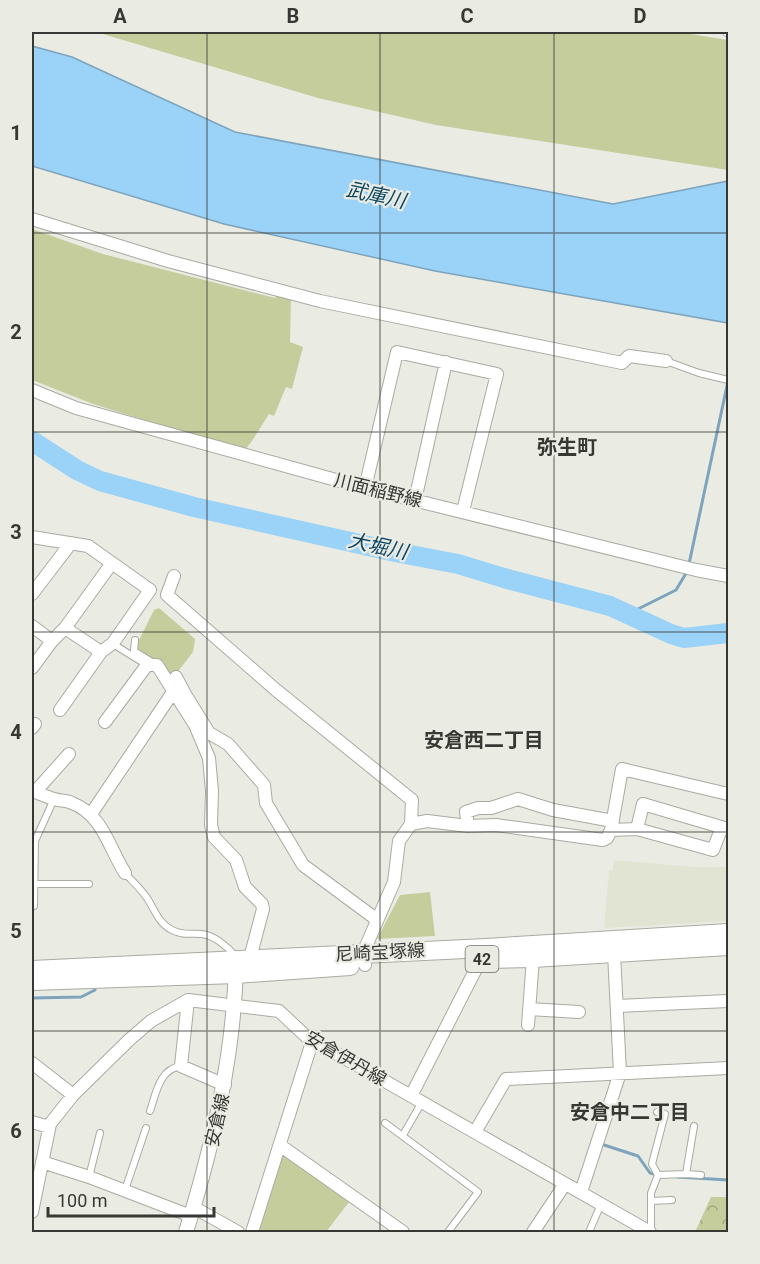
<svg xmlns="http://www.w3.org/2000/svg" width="760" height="1264" viewBox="0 0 760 1264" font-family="Roboto,'Noto Sans JP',sans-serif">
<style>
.built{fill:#e1e4d3}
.green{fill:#c6cd9d}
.forest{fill:url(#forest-crowns)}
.water{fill:#9bd2f7;stroke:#7da4bc;stroke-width:1.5}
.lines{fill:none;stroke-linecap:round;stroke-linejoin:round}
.stream{stroke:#7da4bc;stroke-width:3}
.river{stroke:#9bd2f7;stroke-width:20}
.service-casing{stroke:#a9aba2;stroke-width:8}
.pedestrian-casing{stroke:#a9aba2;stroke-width:10}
.minor-casing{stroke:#a9aba2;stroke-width:14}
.tertiary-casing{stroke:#a9aba2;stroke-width:16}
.primary-casing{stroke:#a9aba2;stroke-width:20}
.service{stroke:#fff;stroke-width:6}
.pedestrian{stroke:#fff;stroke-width:8}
.minor{stroke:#fff;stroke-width:12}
.tertiary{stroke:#fff;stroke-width:14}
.primary{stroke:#fff;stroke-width:18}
.grid{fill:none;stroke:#373834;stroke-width:1.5;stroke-opacity:0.55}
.labels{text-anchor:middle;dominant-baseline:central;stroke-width:4.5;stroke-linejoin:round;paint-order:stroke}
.shield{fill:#eaece3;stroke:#6d6e68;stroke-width:1.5}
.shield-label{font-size:16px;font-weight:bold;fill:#373834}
.street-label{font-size:18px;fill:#373834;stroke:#eaece3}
.water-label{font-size:20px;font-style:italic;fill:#0e4764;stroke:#eaece3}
.neighbourhood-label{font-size:20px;font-weight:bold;fill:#373834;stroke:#eaece3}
.neatline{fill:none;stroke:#373834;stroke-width:2}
.grid-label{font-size:20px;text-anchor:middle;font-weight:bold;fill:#373834}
</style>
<defs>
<pattern id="forest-crowns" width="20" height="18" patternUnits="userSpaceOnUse" patternTransform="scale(1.5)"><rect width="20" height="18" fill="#c6cd9d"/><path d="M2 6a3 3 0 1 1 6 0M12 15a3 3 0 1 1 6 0" fill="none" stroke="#a2a781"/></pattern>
</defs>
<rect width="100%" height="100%" fill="#eaece3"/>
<path class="built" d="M614,860L694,867H728V921L604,928L609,870L613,871Z"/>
<path class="green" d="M96,32H678L728,40V170L436,125L318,98Z
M32,229L103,254L275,298L276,295L291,298L290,342L303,347L292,389L286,387L274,416L269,414L252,441L244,451L93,404L32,380Z
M159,608L195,639L193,652L173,678L147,655L138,651L136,646L154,610Z
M430,892L435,936L377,939L400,895Z
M284,1156L349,1202L326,1232H258L280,1158Z"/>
<path class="forest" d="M711,1197H728V1232H695Z"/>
<path class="water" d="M32,46L72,57L235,132L613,204L728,181V323L435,271L224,224L32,166Z"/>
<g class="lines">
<path class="stream" d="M689,564L728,381
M628,614L676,590L688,570
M32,998L81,997L95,990
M601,1144L638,1156L650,1173L658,1175
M677,1177L728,1180"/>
<path class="river" d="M32,441L77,470L100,481L194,507L400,553L458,564L504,578L610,606L671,634L684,638L728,633"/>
<defs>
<path id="service" d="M666,361L699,373L728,380
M113,644L147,665L152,662L134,651L135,640
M125,873C132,881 141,889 147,898C155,910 158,923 172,930C191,940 200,925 224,945C229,949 233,952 236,958
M34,884H89
M34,906L35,841L54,799
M150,1111C156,1094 159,1069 181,1066
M385,1123L478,1192L448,1232
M403,1135L422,1102
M686,1174L701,1175
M658,1175L686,1174L694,1126
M89,1177L100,1133
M125,1190L146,1128
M651,1201L672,1200
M589,1232L601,1204
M651,1232V1193L658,1175L652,1164L665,1114L657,1112"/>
<path id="pedestrian" d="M727,32H728"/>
<path id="minor" d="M32,219L168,261L320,301L622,363L629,356L666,361
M32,390L76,408L365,488L696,570L728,576
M365,488L397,352L497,374L463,511
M415,500L446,362
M32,537L88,546L150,590L113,643L101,652L65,628
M174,576L167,595L276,690L412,800L411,824L399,841L394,882L363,953L365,965
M32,594L71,543
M32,626L52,641
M32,668L52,641L65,628L112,563
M176,677L186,696L209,733L228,744L264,785L266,803L303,865L376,919
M60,710L101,652
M105,722L147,665H157L195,725L209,758L212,791L211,825L214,837L236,860L245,887L262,904L263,909L250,958
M32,728L35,724
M32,791C39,793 46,797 54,799C60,801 66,800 72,803C103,815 109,848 125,873
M35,792L69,754
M91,814L173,692
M411,824L427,821L468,826L466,812L478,808H491L518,799L553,810L613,821
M468,826L496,825L603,840L607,838L611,830L622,769L728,794
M637,829L713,850L722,827
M611,830L637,829L643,804L728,829
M188,1000L181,1066L225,1085
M617,1006L728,1001
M529,1009L579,1012
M528,1025L533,958
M32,1063L73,1095
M411,1096L481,959
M32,1122L49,1127
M475,1132L506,1079L728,1068
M281,1146L403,1232
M42,1162L89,1177L191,1216
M581,1192L620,1073L614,953
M193,1207L238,1232
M32,1212L50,1124L73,1095L129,1040L151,1021L188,1000L279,1011L312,1042L325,1047L650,1232
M252,1232L312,1042
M533,1232L565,1184"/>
<path id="tertiary" d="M186,1232C213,1144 234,1057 236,964"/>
<path id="primary" d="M489,959L533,958L728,946
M32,970L486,948L728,933
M32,981L236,974L350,966"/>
</defs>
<use href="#service" class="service-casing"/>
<use href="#pedestrian" class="pedestrian-casing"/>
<use href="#minor" class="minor-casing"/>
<use href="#tertiary" class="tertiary-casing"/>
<use href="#primary" class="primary-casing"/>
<use href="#service" class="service"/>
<use href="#pedestrian" class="pedestrian"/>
<use href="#minor" class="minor"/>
<use href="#tertiary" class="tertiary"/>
<use href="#primary" class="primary"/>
</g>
<path class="grid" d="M207,32V1232M380,32V1232M554,32V1232M32,233H728M32,432H728M32,632H728M32,832H728M32,1031H728"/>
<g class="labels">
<rect class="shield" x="465.5" y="946" width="33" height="26" rx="4.5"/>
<g class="shield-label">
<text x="482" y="959">42</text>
</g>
<g class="street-label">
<text transform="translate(378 490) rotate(14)">川面稲野線</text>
<text transform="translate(380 952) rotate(-3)">尼崎宝塚線</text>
<text transform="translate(346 1058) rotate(30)">安倉伊丹線</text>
<text transform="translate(217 1120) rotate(-77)">安倉線</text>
</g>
<g class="water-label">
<text transform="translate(376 195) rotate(12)">武庫川</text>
<text transform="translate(378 546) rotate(12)">大堀川</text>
</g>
<g class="neighbourhood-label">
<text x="567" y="447">弥生町</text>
<text x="484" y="740">安倉西二丁目</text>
<text x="630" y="1112">安倉中二丁目</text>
</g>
</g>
<rect width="760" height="1264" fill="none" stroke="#eaece3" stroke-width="66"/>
<path d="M48 1207v9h166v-9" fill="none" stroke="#373834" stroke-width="3"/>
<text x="57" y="1207" font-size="18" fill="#373834" stroke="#eaece3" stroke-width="4.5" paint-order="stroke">100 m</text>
<rect x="33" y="33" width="694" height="1198" class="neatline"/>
<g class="grid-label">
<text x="120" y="23">A</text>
<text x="293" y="23">B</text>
<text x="467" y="23">C</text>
<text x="640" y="23">D</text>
<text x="16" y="140">1</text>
<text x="16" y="339">2</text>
<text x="16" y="539">3</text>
<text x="16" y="739">4</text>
<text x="16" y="938">5</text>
<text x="16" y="1138">6</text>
</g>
</svg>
